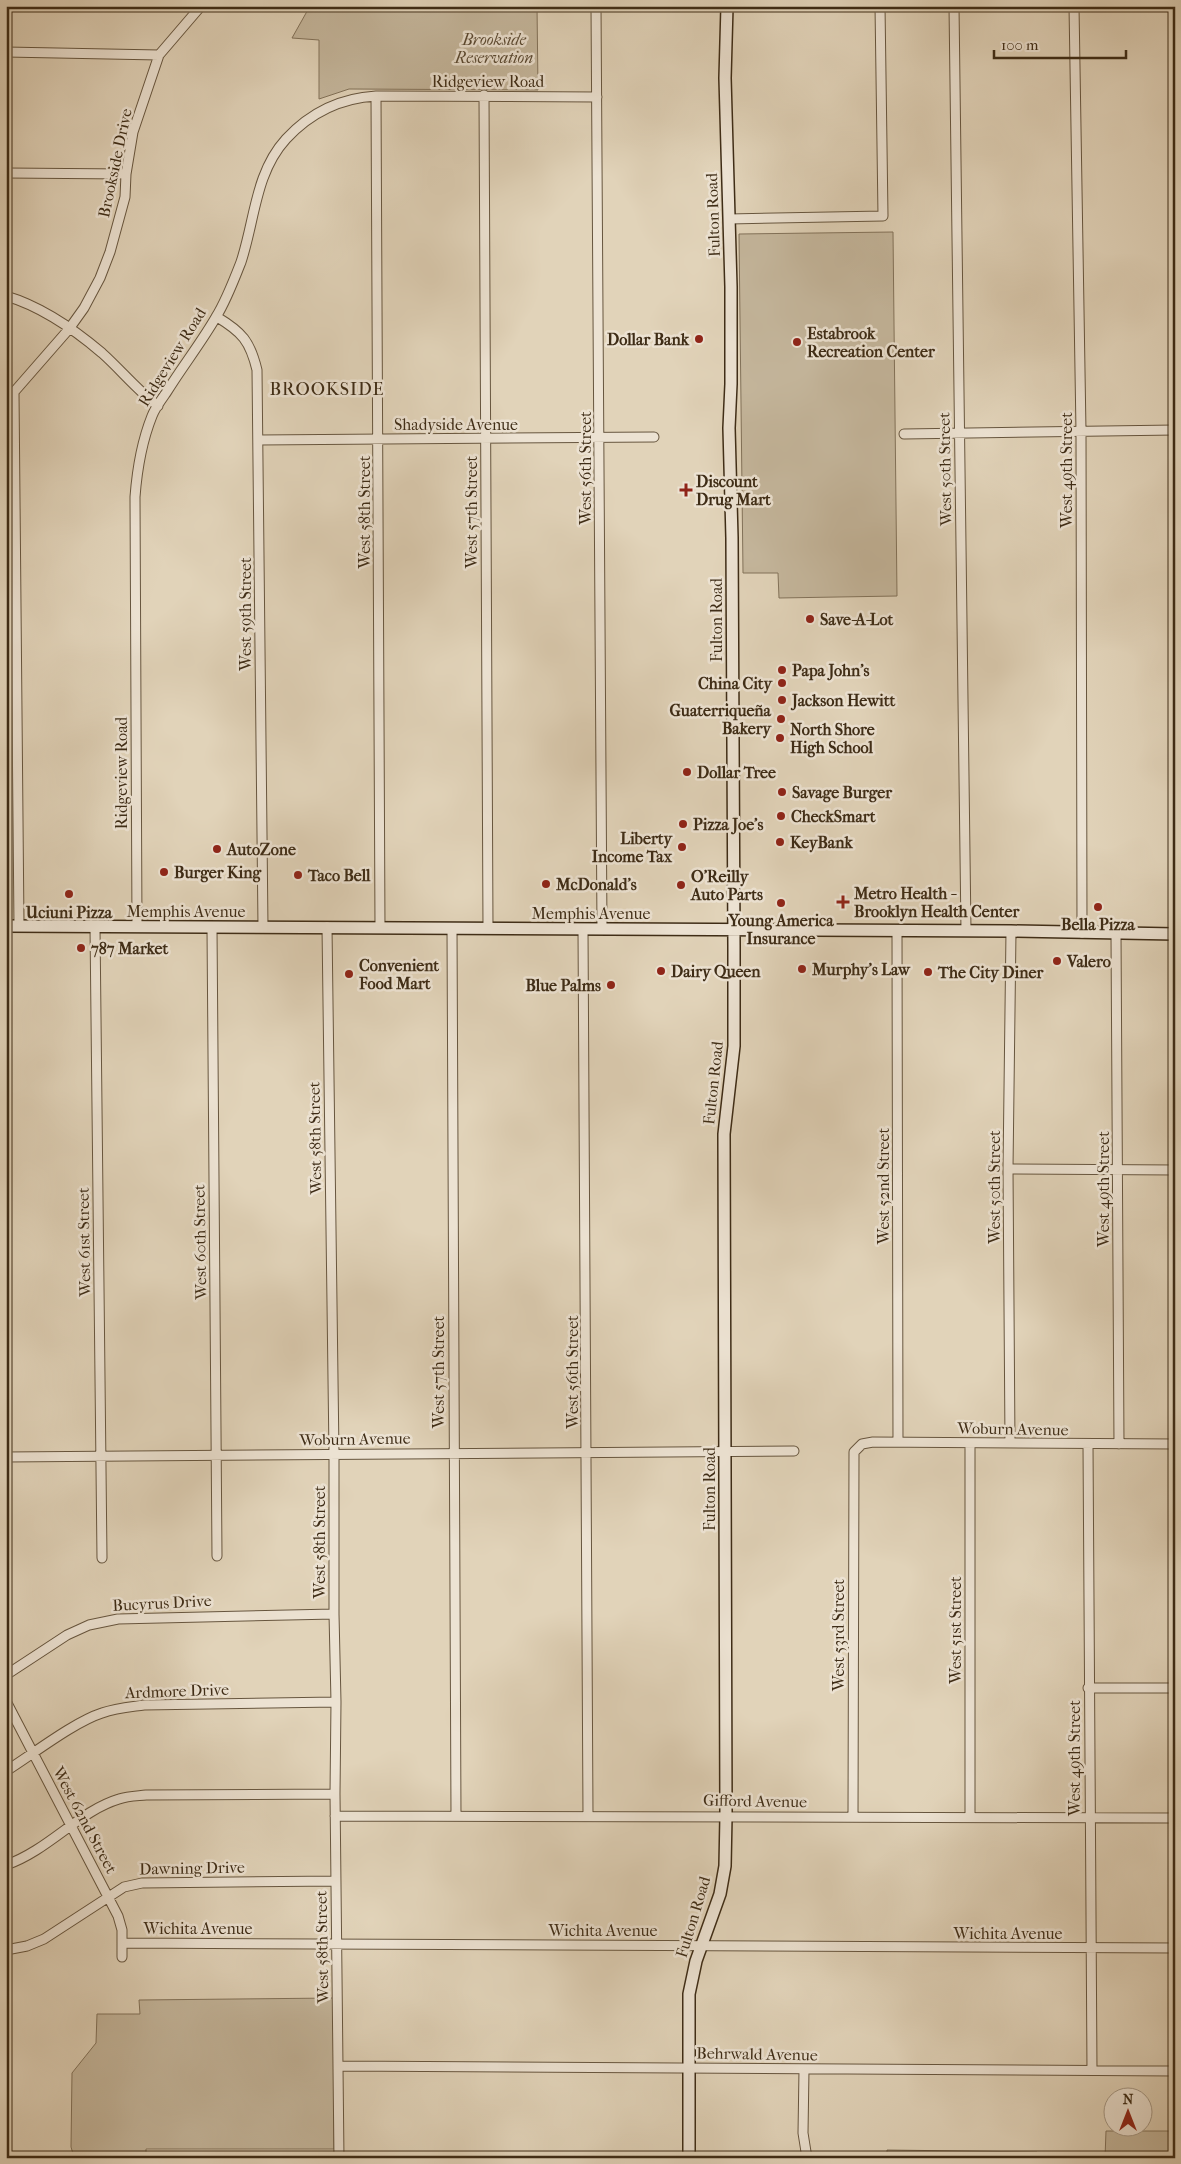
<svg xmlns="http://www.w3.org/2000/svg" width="1181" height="2164" viewBox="0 0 1181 2164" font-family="'IM FELL French Canon',serif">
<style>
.green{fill:#c5b79d;stroke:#82725a}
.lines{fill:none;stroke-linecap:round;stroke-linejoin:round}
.street-casing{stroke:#67563f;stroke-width:11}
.secondary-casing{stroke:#3e2c16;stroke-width:14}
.street{stroke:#ece2d2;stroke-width:9}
.secondary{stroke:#ece2d2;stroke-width:11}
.poi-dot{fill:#8f2418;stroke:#ece2d2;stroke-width:2}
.labels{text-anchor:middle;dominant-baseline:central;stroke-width:5;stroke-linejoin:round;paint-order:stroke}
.park-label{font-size:16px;font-style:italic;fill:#594831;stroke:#ece2d2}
.street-label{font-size:16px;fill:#3e2c16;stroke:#ece2d2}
.poi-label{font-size:16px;font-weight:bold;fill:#3e2c16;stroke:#ece2d2;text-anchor:start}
.neighbourhood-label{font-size:18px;letter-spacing:1px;fill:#3e2c16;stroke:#ece2d2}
</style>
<rect width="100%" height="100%" fill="#e1d3b9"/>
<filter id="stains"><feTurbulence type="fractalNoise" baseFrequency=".004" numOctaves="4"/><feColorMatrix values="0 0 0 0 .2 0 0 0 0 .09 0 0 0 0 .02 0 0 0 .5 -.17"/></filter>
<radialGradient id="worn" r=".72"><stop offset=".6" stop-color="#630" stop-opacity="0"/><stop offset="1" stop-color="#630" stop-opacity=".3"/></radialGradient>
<path class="green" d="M310,6H537L538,90L349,89L319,99V40L292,38Z
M893,232L897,596L779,598L778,573H743L739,234Z
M334,1998V2149H146V2158L74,2157L71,2147L72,2073L96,2043L97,2014H140L139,2000Z
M1106,2131H1175V2158H1105Z
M887,2150L1037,2152V2158H887Z"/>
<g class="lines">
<defs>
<path id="street" d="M596,6L602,929
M954,6L966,931
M1074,6L1081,431L1082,933
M6,52L159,55
M484,95L488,928
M376,96L380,927
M6,173L126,174
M729,219L883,216L880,6
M6,296C40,306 75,330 102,353C121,370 137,390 158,406
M217,317C242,332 250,341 257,370L263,927
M14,392L19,926
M6,397L14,392L69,329L84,308L100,278L110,252L125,197L126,174L133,132L159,55L201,6
M904,434L1175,430
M259,440L654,437
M95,927L102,1558
M137,927L135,497C137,470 142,441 152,416C155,408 161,400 166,393C182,367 201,343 216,317C226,301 234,280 241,262C255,220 255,173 286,139C310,113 341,98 376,96L597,97
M327,927L334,1454V1614L336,1702L335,1794L339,2158
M212,928L217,1556
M452,928L456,1816
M583,929L588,1815
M897,931L898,1442
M1116,933L1119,1444
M1008,1169L1175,1170
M970,1443V1817
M1010,1443L1008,1169L1011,931
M1088,1444L1092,2070
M6,1457C269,1457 531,1451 794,1451
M6,1675L67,1635L89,1625L118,1619L334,1614
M1088,1688H1175
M6,1701L118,1916L122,1930V1957
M6,1771C33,1754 74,1722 102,1713C116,1708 130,1707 144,1705L336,1702
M335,1816L1175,1818
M853,1817L854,1452L862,1444L873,1442L1175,1444
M6,1865C49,1850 79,1811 119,1799C128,1796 137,1796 146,1795L335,1794
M122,1943L1175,1948
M6,1950L27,1946L44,1939L124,1887L142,1883L336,1881
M339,2066L1175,2071
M804,2070L803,2133L807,2158"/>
<path id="secondary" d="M6,926L1011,931L1175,934
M689,2158V1994L696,1961L720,1894L725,1866L726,1816L724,1134L734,1046V945L732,538L729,428L731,384V287L725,78L727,6"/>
</defs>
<use href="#street" class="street-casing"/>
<use href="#secondary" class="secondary-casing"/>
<use href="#street" class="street"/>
<use href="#secondary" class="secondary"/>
</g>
<g class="poi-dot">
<circle cx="699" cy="339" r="5"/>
<circle cx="797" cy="342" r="5"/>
<path d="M683.5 482.5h5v5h5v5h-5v5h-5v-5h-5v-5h5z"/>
<circle cx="810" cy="619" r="5"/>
<circle cx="782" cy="670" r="5"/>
<circle cx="782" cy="683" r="5"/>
<circle cx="782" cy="700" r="5"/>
<circle cx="781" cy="719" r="5"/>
<circle cx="780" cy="738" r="5"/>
<circle cx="687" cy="772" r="5"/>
<circle cx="782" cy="792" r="5"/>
<circle cx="781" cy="816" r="5"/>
<circle cx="683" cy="824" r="5"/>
<circle cx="780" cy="842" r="5"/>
<circle cx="682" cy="847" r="5"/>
<circle cx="217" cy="849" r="5"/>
<circle cx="164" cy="872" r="5"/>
<circle cx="298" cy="875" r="5"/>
<circle cx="546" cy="884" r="5"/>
<circle cx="681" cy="885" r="5"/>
<circle cx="69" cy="894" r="5"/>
<path d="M840.5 894.5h5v5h5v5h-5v5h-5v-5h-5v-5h5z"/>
<circle cx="781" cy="903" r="5"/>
<circle cx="1098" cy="907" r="5"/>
<circle cx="81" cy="948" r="5"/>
<circle cx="1057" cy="961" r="5"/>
<circle cx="802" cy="969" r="5"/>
<circle cx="661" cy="971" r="5"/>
<circle cx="928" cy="972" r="5"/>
<circle cx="349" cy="974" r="5"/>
<circle cx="611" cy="985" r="5"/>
</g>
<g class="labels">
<g class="park-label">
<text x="494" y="39">Brookside<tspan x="494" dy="18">Reservation</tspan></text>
</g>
<g class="street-label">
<text x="488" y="81">Ridgeview Road</text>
<text transform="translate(115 163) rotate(-78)">Brookside Drive</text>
<text transform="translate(713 215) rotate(-92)">Fulton Road</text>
<text transform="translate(172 357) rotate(-58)">Ridgeview Road</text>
<text x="456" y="424">Shadyside Avenue</text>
<text transform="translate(585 468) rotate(-90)">West 56th Street</text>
<text transform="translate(945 469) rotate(-91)">West 50th Street</text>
<text transform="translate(1066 470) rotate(-90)">West 49th Street</text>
<text transform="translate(364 512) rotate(-90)">West 58th Street</text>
<text transform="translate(471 512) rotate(-90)">West 57th Street</text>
<text transform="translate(245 614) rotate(-90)">West 59th Street</text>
<text transform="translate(716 620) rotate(-90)">Fulton Road</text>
<text transform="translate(121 773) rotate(-90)">Ridgeview Road</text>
<text x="186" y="911">Memphis Avenue</text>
<text x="591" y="913">Memphis Avenue</text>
<text transform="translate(713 1083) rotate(-84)">Fulton Road</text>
<text transform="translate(315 1138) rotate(-91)">West 58th Street</text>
<text transform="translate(883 1186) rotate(-90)">West 52nd Street</text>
<text transform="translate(994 1187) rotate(-90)">West 50th Street</text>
<text transform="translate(1103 1189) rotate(-90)">West 49th Street</text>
<text transform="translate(84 1242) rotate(-91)">West 61st Street</text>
<text transform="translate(200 1242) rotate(-91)">West 60th Street</text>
<text transform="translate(438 1372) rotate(-90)">West 57th Street</text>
<text transform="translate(572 1372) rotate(-90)">West 56th Street</text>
<text transform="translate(1013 1429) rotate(1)">Woburn Avenue</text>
<text transform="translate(355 1439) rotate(-1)">Woburn Avenue</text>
<text transform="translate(709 1489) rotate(-90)">Fulton Road</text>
<text transform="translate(319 1542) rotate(-90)">West 58th Street</text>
<text transform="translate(162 1603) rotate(-3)">Bucyrus Drive</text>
<text transform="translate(955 1630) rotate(-90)">West 51st Street</text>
<text transform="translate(838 1635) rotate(-90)">West 53rd Street</text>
<text transform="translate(177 1691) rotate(-2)">Ardmore Drive</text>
<text transform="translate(1074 1758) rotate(-90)">West 49th Street</text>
<text transform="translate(755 1801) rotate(1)">Gifford Avenue</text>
<text transform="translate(85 1820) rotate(62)">West 62nd Street</text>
<text transform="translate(192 1868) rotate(-1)">Dawning Drive</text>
<text transform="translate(693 1917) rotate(-73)">Fulton Road</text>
<text x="198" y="1928">Wichita Avenue</text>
<text x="603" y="1930">Wichita Avenue</text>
<text x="1008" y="1933">Wichita Avenue</text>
<text transform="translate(322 1947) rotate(-91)">West 58th Street</text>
<text transform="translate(757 2054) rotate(1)">Behrwald Avenue</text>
</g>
<g class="poi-label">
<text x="807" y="333">Estabrook<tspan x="807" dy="18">Recreation Center</tspan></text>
<text x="689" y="339" text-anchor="end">Dollar Bank</text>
<text x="696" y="481">Discount<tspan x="696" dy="18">Drug Mart</tspan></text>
<text x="820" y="619">Save-A-Lot</text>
<text x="792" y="670">Papa John's</text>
<text x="772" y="683" text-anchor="end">China City</text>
<text x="792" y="700">Jackson Hewitt</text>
<text x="771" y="710" text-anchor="end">Guaterriqueña<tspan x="771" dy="18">Bakery</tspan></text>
<text x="790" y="729">North Shore<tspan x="790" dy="18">High School</tspan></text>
<text x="697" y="772">Dollar Tree</text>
<text x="792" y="792">Savage Burger</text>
<text x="791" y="816">CheckSmart</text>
<text x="693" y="824">Pizza Joe's</text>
<text x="672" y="838" text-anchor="end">Liberty<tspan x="672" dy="18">Income Tax</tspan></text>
<text x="790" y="842">KeyBank</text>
<text x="227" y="849">AutoZone</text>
<text x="174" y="872">Burger King</text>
<text x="308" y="875">Taco Bell</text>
<text x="691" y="876">O'Reilly<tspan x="691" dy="18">Auto Parts</tspan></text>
<text x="556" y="884">McDonald's</text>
<text x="854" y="893">Metro Health -<tspan x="854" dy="18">Brooklyn Health Center</tspan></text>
<text x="69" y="912" text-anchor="middle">Uciuni Pizza</text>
<text x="781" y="920" text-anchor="middle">Young America<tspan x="781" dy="18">Insurance</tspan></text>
<text x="1098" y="924" text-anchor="middle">Bella Pizza</text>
<text x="91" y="948">787 Market</text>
<text x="1067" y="961">Valero</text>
<text x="359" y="965">Convenient<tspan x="359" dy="18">Food Mart</tspan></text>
<text x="812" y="969">Murphy's Law</text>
<text x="671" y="971">Dairy Queen</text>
<text x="938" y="972">The City Diner</text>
<text x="601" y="985" text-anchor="end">Blue Palms</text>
</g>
<g class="neighbourhood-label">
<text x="327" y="389">BROOKSIDE</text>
</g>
</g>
<rect width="1181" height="2164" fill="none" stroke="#e1d3b9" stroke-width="25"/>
<rect x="8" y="8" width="1166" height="2149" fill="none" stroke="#3e2c16" stroke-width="2.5"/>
<rect x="12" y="12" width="1156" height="2139" fill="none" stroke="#3e2c16"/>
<g transform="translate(1128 2112)"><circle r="24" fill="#ece2d2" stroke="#a69987"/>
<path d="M0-4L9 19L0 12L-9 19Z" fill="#8f2418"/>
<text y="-8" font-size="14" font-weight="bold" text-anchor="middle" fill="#3e2c16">N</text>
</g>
<path d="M994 50v8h132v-8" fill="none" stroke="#3e2c16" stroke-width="2.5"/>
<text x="1001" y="50" font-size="15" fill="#3e2c16" stroke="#ece2d2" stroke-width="4" paint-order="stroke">100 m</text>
<rect width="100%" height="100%" filter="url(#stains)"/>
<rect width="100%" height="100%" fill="url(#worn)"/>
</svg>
